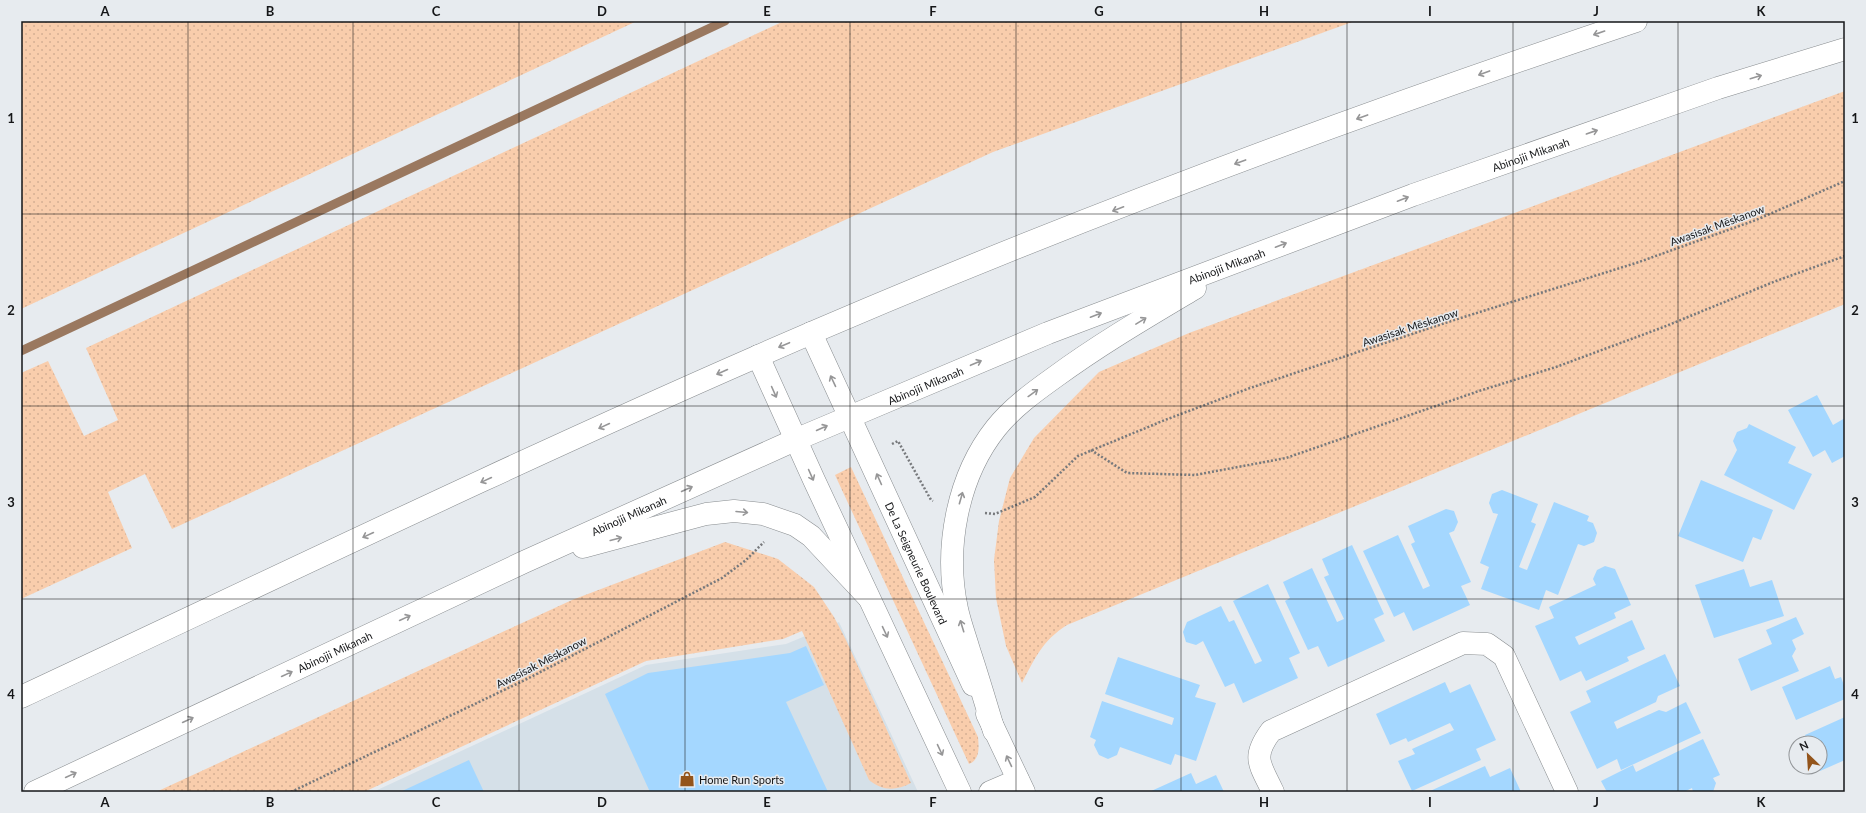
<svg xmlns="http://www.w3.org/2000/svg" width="1866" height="813" viewBox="0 0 1866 813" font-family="Lato,sans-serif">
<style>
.built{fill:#d5e0e8}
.grass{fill:url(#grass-dots)}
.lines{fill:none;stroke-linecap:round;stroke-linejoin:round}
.stream{stroke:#9a785f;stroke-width:9}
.building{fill:#a4d7ff}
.minor-casing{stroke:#888c8f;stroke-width:23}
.major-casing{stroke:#888c8f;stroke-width:23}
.path{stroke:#77797c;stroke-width:2.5;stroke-dasharray:2 2;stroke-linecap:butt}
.minor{stroke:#fff;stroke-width:22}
.major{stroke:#fff;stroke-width:22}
.oneway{stroke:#969697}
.grid{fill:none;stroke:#151618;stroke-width:1;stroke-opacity:0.55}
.labels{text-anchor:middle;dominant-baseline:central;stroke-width:3;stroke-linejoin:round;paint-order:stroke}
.street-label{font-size:11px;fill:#151618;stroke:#e7ebef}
.poi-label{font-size:11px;fill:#151618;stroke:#e7ebef;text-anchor:start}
.neatline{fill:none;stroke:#151618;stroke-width:1.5}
.grid-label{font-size:13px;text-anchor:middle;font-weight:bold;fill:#151618}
</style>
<defs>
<pattern id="grass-dots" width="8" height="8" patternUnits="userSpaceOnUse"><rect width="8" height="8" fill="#f9cdac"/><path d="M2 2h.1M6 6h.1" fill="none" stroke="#d5af93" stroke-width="1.8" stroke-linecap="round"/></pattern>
</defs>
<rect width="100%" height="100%" fill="#e7ebef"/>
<path class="built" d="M839,622L918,792H373L646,665L786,644Z"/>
<path class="grass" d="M21,21H637L21,309Z
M784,21H1355L993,152L172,529L145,474L108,492L132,548L21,599V373L48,361L84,436L118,420L86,348Z
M1845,91V304L1067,625C1042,641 1035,658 1022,683L1006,646L996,598L994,560L999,521L1010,478L1034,438L1099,372L1189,333Z
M851,467L978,737C979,748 980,759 969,764L835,475Z
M725,542L778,559L814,587L834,617L846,640L911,783C896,791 882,791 869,780L802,631L783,639L646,661L364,792H156L572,600Z"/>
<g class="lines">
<path class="stream" d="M21,351L725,21"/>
</g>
<path class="building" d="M1817,395L1833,425L1845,418V456L1832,463L1825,450L1813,457L1788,410Z
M1749,424L1796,447L1788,463L1812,474L1794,510L1724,475L1737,450L1733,441L1737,432L1747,428Z
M1701,480L1773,510L1761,540L1753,537L1743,562L1678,536Z
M1502,490L1538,504L1531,522L1536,524L1519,567L1527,570L1554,502L1589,516L1587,521L1593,523L1597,533L1594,542L1584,546L1578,544L1558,595L1546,590L1539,610L1481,589L1489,567L1480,563L1498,514L1493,513L1489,503L1492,494Z
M1446,509L1454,511L1458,522L1454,531L1449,533L1471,582L1461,586L1470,605L1413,631L1404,612L1394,617L1363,551L1398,535L1423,589L1430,586L1411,544L1415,542L1408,526Z
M1352,545L1384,614L1374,619L1385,641L1328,667L1318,646L1308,650L1285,601L1290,598L1283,582L1312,568L1337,622L1344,619L1324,577L1329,575L1322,559Z
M1605,566L1615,569L1631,605L1614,613L1616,618L1575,637L1579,645L1632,620L1645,649L1627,657L1629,661L1586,681L1581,671L1560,681L1535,626L1554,618L1549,607L1596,585L1593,579L1597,570Z
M1744,569L1750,587L1772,580L1784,616L1714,638L1695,585Z
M1268,584L1300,653L1289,658L1298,678L1243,703L1234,683L1225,687L1203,641L1196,645L1186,642L1183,632L1187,622L1221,606L1229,622L1234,620L1255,664L1262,661L1233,601Z
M1796,617L1804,634L1792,640L1796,649L1792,656L1799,671L1751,691L1738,659L1772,644L1766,630Z
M806,646L824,685L786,702L828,792H650L605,694L648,673L790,653Z
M1665,654L1680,686L1658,696L1656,702L1614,722L1617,729L1659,710L1666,712L1686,702L1701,733L1621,770L1617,759L1597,769L1570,712L1591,702L1586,691Z
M1118,657L1200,685L1195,697L1216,703L1196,761L1175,754L1171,765L1120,747L1117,755L1108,759L1099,755L1094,745L1096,740L1090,737L1102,701L1172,725L1174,718L1105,694Z
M1830,666L1835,679L1841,677L1845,688V699L1796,720L1782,687Z
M1445,682L1450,693L1470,684L1496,740L1476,749L1481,760L1412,791L1398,761L1415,754L1412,749L1454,730L1450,723L1408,742L1406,738L1390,745L1376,714Z
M1845,717V760L1820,771L1819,767H1820V743H1808L1805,735Z
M1703,739L1720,775L1713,778L1716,783L1713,792H1693L1692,788L1684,792H1607L1601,781L1633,765L1636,772Z
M469,760L484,792H400Z
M1485,766L1490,777L1510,768L1521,792H1428Z
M1191,773L1196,784L1216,775L1224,792H1149Z"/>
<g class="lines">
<defs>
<g id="minor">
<path id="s1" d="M811,333L973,685"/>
<path d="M758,356L814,480L960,792"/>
<path d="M987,714L1024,792"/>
<path d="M990,792L1018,780"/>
<path d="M1273,792C1260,764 1251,758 1271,731L1463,643L1487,644L1504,656L1567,792"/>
</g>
<g id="major">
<path d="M583,547L706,514L734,511L763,514L795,525L811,536L868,597"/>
<path d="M21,697C265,583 509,465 756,357C1043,231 1338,121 1636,21"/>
<path d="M994,731C986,704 978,677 969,650C965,636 960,623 957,609C944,549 957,477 996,428C1012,408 1034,392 1055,377C1100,344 1148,316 1195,288"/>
<path id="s2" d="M35,792L524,562L795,440L1048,333L1413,195L1718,88L1845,49"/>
</g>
</defs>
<use href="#minor" class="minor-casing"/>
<use href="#major" class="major-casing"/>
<path class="path" d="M892,444L898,441L931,500L933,501
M1091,450L1127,473L1195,475L1286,458L1479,391L1556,367L1661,328L1776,281L1845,256
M985,513L995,514L1035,497L1078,456L1165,420L1250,388L1448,322L1639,262L1756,220L1845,181
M291,792L527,679L722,578L746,560L764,542"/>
<use href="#minor" class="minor"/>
<use href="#major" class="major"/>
</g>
<defs><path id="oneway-shaft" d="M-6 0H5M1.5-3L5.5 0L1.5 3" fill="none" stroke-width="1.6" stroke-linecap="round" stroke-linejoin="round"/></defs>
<g class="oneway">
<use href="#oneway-shaft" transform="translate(1599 33) rotate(161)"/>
<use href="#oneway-shaft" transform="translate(1484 73) rotate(160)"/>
<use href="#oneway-shaft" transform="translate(1756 77) rotate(-17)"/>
<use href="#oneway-shaft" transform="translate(1362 117) rotate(160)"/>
<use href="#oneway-shaft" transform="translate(1592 132) rotate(-19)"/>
<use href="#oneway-shaft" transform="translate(1240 162) rotate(160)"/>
<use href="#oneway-shaft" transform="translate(1403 199) rotate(-21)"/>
<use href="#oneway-shaft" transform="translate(1118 209) rotate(159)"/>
<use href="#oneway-shaft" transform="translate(1281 245) rotate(-21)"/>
<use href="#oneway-shaft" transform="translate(1096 315) rotate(-21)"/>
<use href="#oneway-shaft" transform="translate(1141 321) rotate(-31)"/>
<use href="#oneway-shaft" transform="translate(784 345) rotate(157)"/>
<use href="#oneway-shaft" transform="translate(976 363) rotate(-23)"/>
<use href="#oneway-shaft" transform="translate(722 372) rotate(156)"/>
<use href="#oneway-shaft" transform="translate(833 381) rotate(-115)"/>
<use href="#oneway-shaft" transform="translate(774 392) rotate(66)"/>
<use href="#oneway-shaft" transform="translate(1033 393) rotate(-36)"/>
<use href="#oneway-shaft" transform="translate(604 426) rotate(155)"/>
<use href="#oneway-shaft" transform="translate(822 428) rotate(-24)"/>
<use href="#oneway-shaft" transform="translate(811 475) rotate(66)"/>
<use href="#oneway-shaft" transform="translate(879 479) rotate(-114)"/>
<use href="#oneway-shaft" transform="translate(486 480) rotate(155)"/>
<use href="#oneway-shaft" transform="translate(687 489) rotate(-24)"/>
<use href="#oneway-shaft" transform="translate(961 498) rotate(-74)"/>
<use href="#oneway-shaft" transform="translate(742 512) rotate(5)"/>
<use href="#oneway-shaft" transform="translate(368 535) rotate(155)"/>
<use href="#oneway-shaft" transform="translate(616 539) rotate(-15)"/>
<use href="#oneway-shaft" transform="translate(405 618) rotate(-25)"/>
<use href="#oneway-shaft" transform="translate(962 626) rotate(-107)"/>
<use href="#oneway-shaft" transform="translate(885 632) rotate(65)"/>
<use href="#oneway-shaft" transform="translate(287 674) rotate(-25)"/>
<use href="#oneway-shaft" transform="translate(188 720) rotate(-25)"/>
<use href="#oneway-shaft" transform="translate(940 750) rotate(65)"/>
<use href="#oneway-shaft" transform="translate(1009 761) rotate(-115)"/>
<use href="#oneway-shaft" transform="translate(71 775) rotate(-25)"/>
</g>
<path class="grid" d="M188,21V792M353,21V792M519,21V792M685,21V792M850,21V792M1016,21V792M1181,21V792M1347,21V792M1513,21V792M1678,21V792M21,214H1845M21,406H1845M21,599H1845"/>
<defs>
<symbol id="shop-bare" viewBox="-9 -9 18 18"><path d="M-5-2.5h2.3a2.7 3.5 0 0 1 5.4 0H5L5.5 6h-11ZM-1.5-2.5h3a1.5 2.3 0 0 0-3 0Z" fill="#93541b" stroke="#e7ebef" stroke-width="2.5" paint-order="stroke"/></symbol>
</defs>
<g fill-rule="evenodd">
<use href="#shop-bare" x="676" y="768" width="22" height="22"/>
</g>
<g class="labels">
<g class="street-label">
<text stroke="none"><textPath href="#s2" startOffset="1627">Abinojii Mikanah</textPath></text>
<text transform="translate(1717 225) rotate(-20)">Awasisak Mēskanow</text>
<text stroke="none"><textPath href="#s2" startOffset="1303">Abinojii Mikanah</textPath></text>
<text transform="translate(1410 327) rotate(-18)">Awasisak Mēskanow</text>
<text stroke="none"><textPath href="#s2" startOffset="979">Abinojii Mikanah</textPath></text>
<text stroke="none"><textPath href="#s2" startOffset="655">Abinojii Mikanah</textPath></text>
<text stroke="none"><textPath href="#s1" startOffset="253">De La Seigneurie Boulevard</textPath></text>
<text stroke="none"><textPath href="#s2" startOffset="331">Abinojii Mikanah</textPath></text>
<text transform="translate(541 662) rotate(-27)">Awasisak Mēskanow</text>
</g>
<g class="poi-label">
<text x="699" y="779">Home Run Sports</text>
</g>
</g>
<rect width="1866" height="813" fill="none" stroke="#e7ebef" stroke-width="44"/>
<g transform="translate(1808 755) rotate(335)"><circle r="19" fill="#e7ebef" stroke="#939699"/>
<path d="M0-3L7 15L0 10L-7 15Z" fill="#93541b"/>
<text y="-6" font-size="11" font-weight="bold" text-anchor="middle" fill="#151618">N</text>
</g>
<rect x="22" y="22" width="1822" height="769" class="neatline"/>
<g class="grid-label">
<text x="105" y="16">A</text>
<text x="270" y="16">B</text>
<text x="436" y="16">C</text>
<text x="602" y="16">D</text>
<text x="767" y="16">E</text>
<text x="933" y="16">F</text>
<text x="1099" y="16">G</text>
<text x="1264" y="16">H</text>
<text x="1430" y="16">I</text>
<text x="1596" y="16">J</text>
<text x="1761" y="16">K</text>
<text x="11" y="123">1</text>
<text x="1855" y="123">1</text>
<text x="11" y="315">2</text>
<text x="1855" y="315">2</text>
<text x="11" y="507">3</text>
<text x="1855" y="507">3</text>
<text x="11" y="699">4</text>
<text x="1855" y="699">4</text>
<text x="105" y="807">A</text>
<text x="270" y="807">B</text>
<text x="436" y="807">C</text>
<text x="602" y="807">D</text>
<text x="767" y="807">E</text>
<text x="933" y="807">F</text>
<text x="1099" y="807">G</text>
<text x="1264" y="807">H</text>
<text x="1430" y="807">I</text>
<text x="1596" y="807">J</text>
<text x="1761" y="807">K</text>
</g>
</svg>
